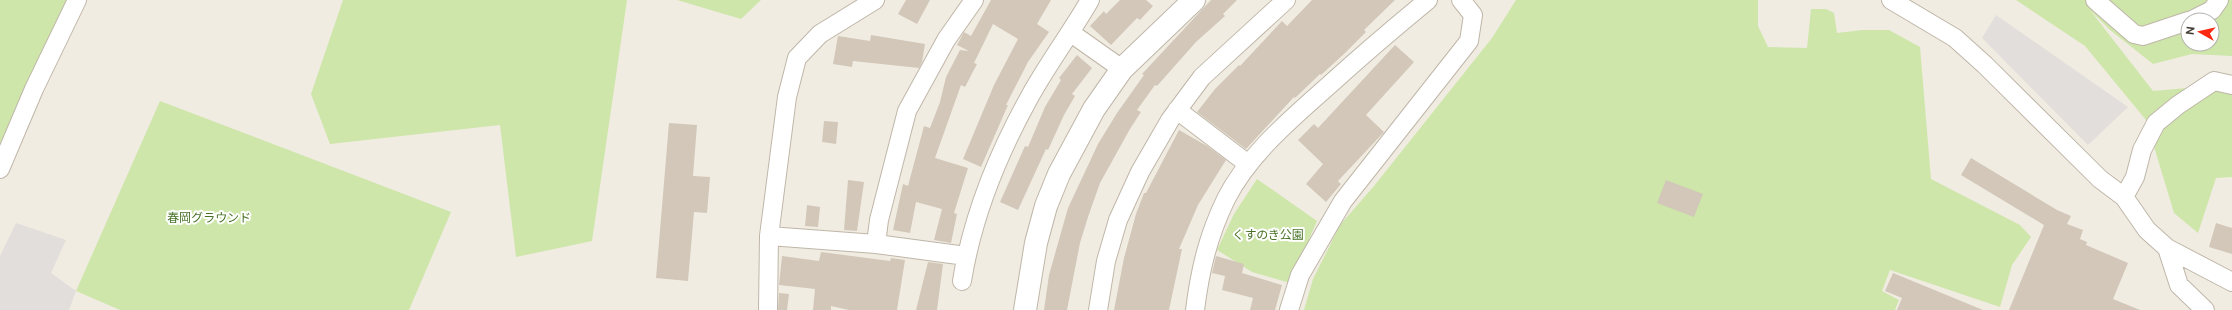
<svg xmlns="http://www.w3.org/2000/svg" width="2232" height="310" viewBox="0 0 2232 310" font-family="'Public Sans','Noto Sans JP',sans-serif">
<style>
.green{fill:#cee6aa;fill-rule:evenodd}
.parking{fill:#e1dedb}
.building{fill:#d2c7b8}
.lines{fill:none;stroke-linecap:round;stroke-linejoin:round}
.minor-casing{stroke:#bfb6a8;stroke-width:20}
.tertiary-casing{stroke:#bfb6a8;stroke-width:24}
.minor{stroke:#fff;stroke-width:18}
.tertiary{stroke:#fff;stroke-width:22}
.labels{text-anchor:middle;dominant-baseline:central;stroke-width:4;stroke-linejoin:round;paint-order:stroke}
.park-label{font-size:12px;fill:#487327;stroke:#fff}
</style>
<rect width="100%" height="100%" fill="#f1ece2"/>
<path class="green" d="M0,0H77L0,169Z
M343,0H627L592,241L516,257L500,125L330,144L311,94Z
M677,0H761L741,19Z
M1516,0H1758V26L1768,47L1807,48L1811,9H1826L1834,13L1837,33L1862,30H1889L1920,47L1931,179L2020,225L2031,237L2012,265L2000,307L1890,270L1882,291L1899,300L1895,310H1304L1313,279L1340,225L1374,186L1492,38Z
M2016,0H2232V56L2192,54L2153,64L2110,30L2090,10L2153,91L2210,86L2232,91V177L2216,178L2198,233L2174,213L2146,120L2085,46ZM2188,20H2212V44H2188Z
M160,101L451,212L409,310H120L76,291Z
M1257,179L1317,221L1290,283L1252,272L1217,250L1234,214Z"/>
<path class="parking" d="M1996,15L2128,107L2088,145L1982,38Z
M16,223L66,240L51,273L76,291L69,310H0V256Z"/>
<path class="building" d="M906,0H930L917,24L898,14Z
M991,0H1051L1037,24L1049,32L1028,62L1006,105H1008L981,167L963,159L994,85L1018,39L993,24L974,63L977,64L965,87L961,85L935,158L968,168L954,213L957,214L951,243L934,240L942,209L916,202L910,233L893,230L903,184L908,186L924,126L930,128L940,102L946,77L960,50L969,51L957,45L964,32L971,36Z
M1120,0H1146L1153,6L1140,20L1137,18L1111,45L1090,26L1104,11L1106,14Z
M1211,0H1237L1223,14L1225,16L1196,42L1157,86L1155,85L1137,110L1141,112L1130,129L1100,183L1088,217L1080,243L1067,310H1044L1049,275L1068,208L1098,144L1117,113L1144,75L1142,74Z
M1312,0H1395L1364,30L1366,32L1345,53L1321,75L1320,74L1295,98L1294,97L1246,149L1197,112L1215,89L1239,65L1240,66L1282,21L1287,26Z
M871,35L925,44L922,62L919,68L853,61L852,67L833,64L838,36L870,41Z
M1395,45L1414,62L1366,115L1384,132L1338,181L1341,184L1326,202L1306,184L1323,164L1298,140L1314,124L1318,128Z
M1077,55L1092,68L1072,94L1075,96L1064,115L1048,150L1046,149L1018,210L1000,202L1025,146L1028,147L1045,107L1061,80L1059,78Z
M824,121L838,122L836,144L822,142Z
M669,123L697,125L693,176L710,177L707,213L694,212L688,281L656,278Z
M1179,130L1207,146L1226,160L1198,205L1179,249H1182L1169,310H1114L1124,258L1136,214L1144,193H1146Z
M1971,158L2057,210L2071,216L2067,224L2083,230L2080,239L2087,242L2086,245L2128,263L2113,299L2140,310H2009L2044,225L1961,175Z
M848,180L864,182L857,231L844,230Z
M1666,180L1703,194L1694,217L1657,203Z
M807,205L820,207L818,227L805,226Z
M2216,223L2232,228V254L2209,247Z
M821,252L890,261L891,258L905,260L897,310H849L831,306V310H813L815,289L779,285L782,256L819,261Z
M1216,256L1244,264L1242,273L1282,285L1275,310H1250L1253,298L1222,290L1225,276L1212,273Z
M928,262L943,264L937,310H916Z
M1893,273L1983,310H1897L1902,298L1885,291Z
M779,293L789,294L787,310H778Z"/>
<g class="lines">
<defs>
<path id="minor" d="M1891,0L1955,38L1985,65L2100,179L2124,197L2147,230L2167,248L2179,285L2205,310
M2095,0L2134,34L2143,36L2188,21
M2192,20L2212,10L2219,0
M1071,33L1122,69
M1177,110L1248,164
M0,169L34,89L77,0
M2124,197L2135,177L2142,150L2156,123L2178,105L2214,81L2232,85
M769,236L876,244L966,256
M876,244L879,220L907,111L946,40L974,0
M2167,248L2232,282
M962,281C972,219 998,154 1029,98C1047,65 1071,33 1090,0
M768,310L769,236L787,97L797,58L820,34L875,0
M1098,310L1106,261L1118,220L1140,172L1170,120L1202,77L1286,0
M1195,310C1200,270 1208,236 1226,199C1248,155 1290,120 1327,87C1360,57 1394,28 1428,0
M1289,310L1300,275L1343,201L1469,41L1473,15L1461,0"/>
<path id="tertiary" d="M1025,310L1036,243L1046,206L1059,174L1094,109L1122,69L1194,0"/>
</defs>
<use href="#minor" class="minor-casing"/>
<use href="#tertiary" class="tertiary-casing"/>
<use href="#minor" class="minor"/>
<use href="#tertiary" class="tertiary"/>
</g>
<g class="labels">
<g class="park-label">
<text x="209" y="218">春岡グラウンド</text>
<text x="1268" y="235">くすのき公園</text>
</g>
</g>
<g transform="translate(2200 32) rotate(278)"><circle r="19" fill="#ffffff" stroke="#b3b1ad"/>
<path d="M0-3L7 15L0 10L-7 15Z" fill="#fa2811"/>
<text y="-6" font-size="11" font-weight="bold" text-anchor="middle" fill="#423c33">N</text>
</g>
</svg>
